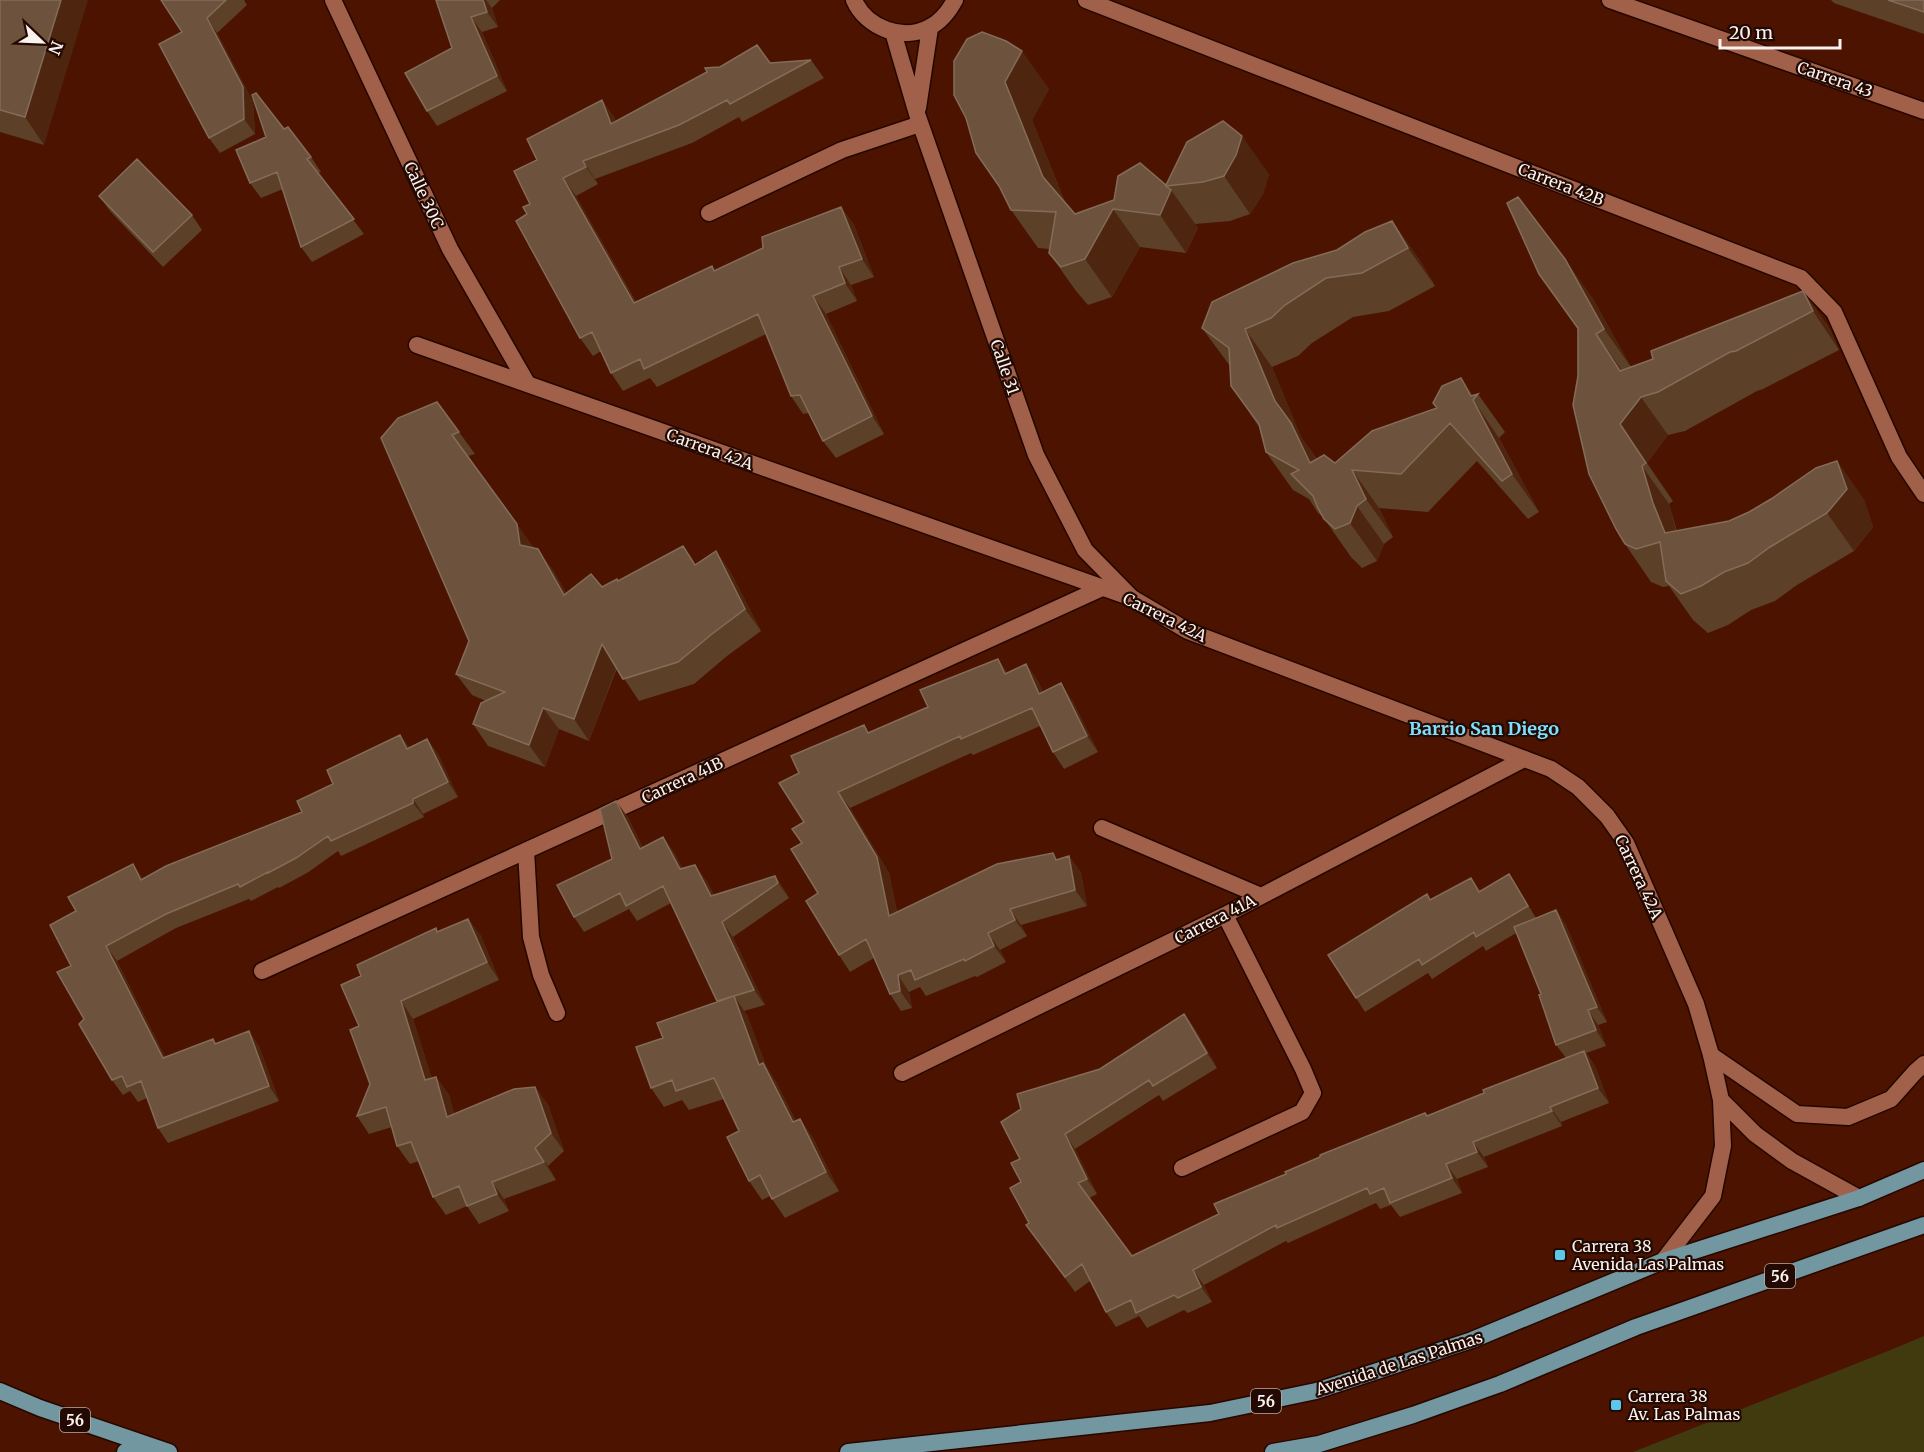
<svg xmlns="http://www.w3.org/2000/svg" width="1924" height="1452" viewBox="0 0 1924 1452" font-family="Merriweather,serif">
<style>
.green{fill:#413a0f}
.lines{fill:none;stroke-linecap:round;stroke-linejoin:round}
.service-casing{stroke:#250700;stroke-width:19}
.minor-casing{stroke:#250700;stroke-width:19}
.tertiary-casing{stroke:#250700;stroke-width:19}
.primary-casing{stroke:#250700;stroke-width:19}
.service{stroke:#a16049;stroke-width:16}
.minor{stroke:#a16049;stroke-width:16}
.tertiary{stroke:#a16049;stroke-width:16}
.primary{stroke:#7297a0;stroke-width:16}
.wall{fill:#5c4028}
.shaded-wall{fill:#4e260f}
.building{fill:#6d533d;stroke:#836c59;stroke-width:1.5}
.poi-dot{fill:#5cc7e8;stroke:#220a03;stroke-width:2}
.labels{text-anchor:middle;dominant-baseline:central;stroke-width:4.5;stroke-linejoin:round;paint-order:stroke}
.shield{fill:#220a03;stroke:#b9aca8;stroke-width:1.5}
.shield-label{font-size:15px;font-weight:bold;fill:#faf2ef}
.street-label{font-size:16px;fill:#faf2ef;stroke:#220a03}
.poi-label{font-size:16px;fill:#faf2ef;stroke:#220a03;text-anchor:start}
.neighbourhood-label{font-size:18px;font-weight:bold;fill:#7fdffd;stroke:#220a03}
</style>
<rect width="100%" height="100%" fill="#4c1300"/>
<path class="green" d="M1924,1336V1452H1633L1888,1351Z"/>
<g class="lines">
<defs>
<path id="service" d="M526,851L531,937L541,975L557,1013
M1711,1055L1797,1114L1848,1117L1891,1099L1915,1072L1924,1064"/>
<path id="minor" d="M333,0L450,249L527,383
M1086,0L1801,278L1834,312L1899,457L1924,494
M709,213L842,150L920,124
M417,345L1132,598
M1102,828L1261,896
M262,971L1102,588
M902,1073L1225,915L1524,759
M1182,1168L1302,1112L1313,1093L1303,1069L1225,915"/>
<path id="tertiary" d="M854,0C866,28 903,42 930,27C942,21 949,11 955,0
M1610,0L1924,111
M893,32L917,114L1036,455L1085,550L1132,598L1188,631L1551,769L1578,787L1607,816L1626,843L1696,1004L1711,1055L1721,1100L1723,1146L1713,1196L1663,1261
M918,108L930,28
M1721,1100L1755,1134L1792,1161L1859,1198"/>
<path id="primary" d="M0,1391L40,1408L169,1452
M125,1452L150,1448
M848,1452L1210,1413L1316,1391L1472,1340L1663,1261L1859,1198L1924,1170
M1273,1452L1319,1444L1413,1415L1500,1384L1636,1327L1924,1225"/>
</defs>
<use href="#service" class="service-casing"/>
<use href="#minor" class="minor-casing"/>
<use href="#tertiary" class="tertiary-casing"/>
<use href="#primary" class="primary-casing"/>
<use href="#service" class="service"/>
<use href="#minor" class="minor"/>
<use href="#tertiary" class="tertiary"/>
<use href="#primary" class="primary"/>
</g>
<path class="wall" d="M0,0L44,145L0,132Z
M161,0H244L247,5L217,33L253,102L255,134L220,153L209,138L182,32Z
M436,0H500L492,8L498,27L482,32L507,91L437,126L427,111L452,48Z
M1831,0H1924V34L1834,3Z
M811,60L824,78L742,122L739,117L692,143L595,179L598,184L576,196L636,302L712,266L715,271L763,248L841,207L854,225L874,277L851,285L857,301L826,314L884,434L836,458L823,441L809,413L803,414L791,396L766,334L657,387L650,378L623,391L611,373L601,351L593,356L580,338L527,214L530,204L537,160L602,100L616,121L770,63Z
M954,61L1049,89L1032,120L1065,202L1075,214L1166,185L1187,142L1269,174L1263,194L1250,214L1230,221L1195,224L1198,228L1186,253L1140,247L1112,297L1088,305L1076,291L1049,253V249L1038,248L1011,210Z
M284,129L311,157L321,172L318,173L364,234L312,262L301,247L283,189L261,198L250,183Z
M99,196L192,215L202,230L163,267L110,211Z
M1392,221L1419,259L1435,286L1389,311L1353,317L1312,343L1298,356L1272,367L1301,437L1317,459L1335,463L1437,408L1433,403L1478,394L1505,432L1499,438L1539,512L1528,519L1477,461L1428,512L1379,508L1393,537L1384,544L1377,561L1362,568L1351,557L1323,517L1318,513L1309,499L1293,490L1266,452L1259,427L1231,386L1230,366L1202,328L1337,250Z
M1539,274L1592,297L1631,367L1653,359L1803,291L1830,329L1839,350L1763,389L1757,391L1685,431L1668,435L1647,463L1673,501L1669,504L1677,531L1729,521L1749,512L1837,461L1864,500L1873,527L1854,551L1797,585L1775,601L1751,610L1728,625L1708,633L1693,620L1669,586L1663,587L1651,582L1625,544L1578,376V330Z
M459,432L475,454L468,456L533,547L553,570L566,593L602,587L618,581L696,564L716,551L731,573L761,631L727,656L694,684L639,701L617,668L589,741L559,729L545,767L488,746L473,724L486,701L472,695L456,674L469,641L381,438Z
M998,659L1007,673L1026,664L1038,681L1043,692L1072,700L1098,752L1064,769L1053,752L1040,726L973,755L971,753L850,808L889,873L897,912L1069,856L1081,873L1087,906L1021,925L1027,936L1000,950L1006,962L977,977L975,976L926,996L920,987L909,992L912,1008L901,1011L890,994L874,958L850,972L839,955L802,843L804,822L799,773L869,732L928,707Z
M427,739L438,754L458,797L423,814L424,817L341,856L338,851L307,873L279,888L278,887L251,901L249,899L176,928L117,961L165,1057L213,1039L216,1043L259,1046L279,1101L168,1143L158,1128L147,1098L138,1102L130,1091L123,1095L112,1080L84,1019L71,966L143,878L302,812L409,747Z
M627,816L643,848L674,852L682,868L706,880L714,895L775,876L785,891L789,898L733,937L765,1005L744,1011L747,1015L766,1066L776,1082L796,1121L800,1119L813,1138L839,1191L785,1218L770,1196L762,1200L749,1181L739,1131L724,1099L689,1110L682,1100L664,1107L651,1088L663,1038L717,1002L671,903L637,921L629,909L584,932L574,917L612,859Z
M1509,874L1518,888L1536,918L1556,910L1566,925L1607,1022L1598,1025L1606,1046L1586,1053L1595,1066L1609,1103L1561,1122L1562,1126L1484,1157L1488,1167L1457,1179L1462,1193L1400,1217L1391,1205L1380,1209L1376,1203L1288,1243L1286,1241L1204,1285L1212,1302L1188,1313L1184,1310L1147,1328L1139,1316L1116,1327L1106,1312L1090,1281L1075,1292L1026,1225L1029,1223L1021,1182L1020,1159L1100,1069L1184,1014L1195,1029L1217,1068L1163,1101L1159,1095L1075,1149L1097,1194L1089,1198L1132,1256L1428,1116L1484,1093L1566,1058L1556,1045L1541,994L1516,933L1486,951L1483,946L1432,979L1428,973L1365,1012L1356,998L1431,900L1471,878L1480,891Z
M468,919L481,936L499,980L413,1019L432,1079L436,1077L449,1095L454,1114L535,1087L548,1105L564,1151L548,1166L556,1180L504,1199L509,1211L479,1224L467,1206L446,1215L433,1197L419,1161L410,1164L397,1146L392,1127L369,1134L357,1116L370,1084L359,1026L361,976L436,928L438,932Z"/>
<path class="shaded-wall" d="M61,0H88L44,145L25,117Z
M483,0H486L492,8L498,27L487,12Z
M471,17L482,32L507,91L497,76Z
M207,18L217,33L253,102L255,134L244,119Z
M1022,51L1049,89L1032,120L1070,215L1043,177L1005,82Z
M602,100L615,118L623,142L611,124Z
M1242,136L1269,174L1263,194L1250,214L1224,176Z
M583,161L595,179L598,184L586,167Z
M563,178L576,196L646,321L634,303Z
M1171,190L1198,228L1186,253L1160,215Z
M841,207L854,225L874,277L862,259Z
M1113,209L1140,247L1112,297L1085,259Z
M1392,221L1419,259L1435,286L1408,248Z
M1565,259L1592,297L1631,367L1604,329Z
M839,267L851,285L857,301L845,283Z
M1803,291L1830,329L1839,350L1813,311Z
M813,296L826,314L884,434L872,416Z
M1245,329L1272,367L1301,437L1318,461L1310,463L1275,401Z
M1596,334L1668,435L1647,463L1673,501L1620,424V371Z
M1461,378L1475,398L1473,399Z
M1473,400L1499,438L1539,512L1512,474Z
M1837,461L1864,500L1873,527L1854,551L1827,513Z
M1642,466L1669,504L1679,541L1665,533L1653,503Z
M1352,470L1379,508L1393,537L1366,499Z
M1357,506L1384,544L1377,561L1350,523Z
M517,524L532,546L535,566L520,545Z
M538,549L553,570L579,617L564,595Z
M716,551L731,573L761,631L745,609Z
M602,644L617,666L589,741L574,719Z
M998,659L1009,675L1005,674Z
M1026,664L1038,681L1051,711L1039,694Z
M1061,683L1072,700L1098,752L1087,736Z
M543,708L559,729L545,767L529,745Z
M400,735L411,749H407Z
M427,739L438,754L458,797L448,782Z
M838,792L850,808L889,873L901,933L889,916Z
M413,799L423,814L424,817L413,803Z
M616,801L627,816L651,864L640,849Z
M663,837L674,852L690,884L680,869Z
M1069,856L1081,873L1087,906L1075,890Z
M133,864L143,879L141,880Z
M695,865L706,880L722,911L711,896Z
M775,876L785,891L789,898L778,883Z
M1010,909L1021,925L1027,936L1015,920Z
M1556,910L1566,925L1607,1022L1597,1007Z
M468,919L481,936L499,980L487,962Z
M722,922L733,937L765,1005L754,990Z
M988,933L1000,950L1006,962L994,946Z
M106,946L117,961L173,1073L163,1058Z
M898,975L909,992L912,1008L900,991Z
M734,996L747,1015L766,1066L776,1082L806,1141L793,1122L759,1065Z
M401,1001L413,1019L438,1098L425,1080Z
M1588,1010L1598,1025L1606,1046L1596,1030Z
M1184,1014L1195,1029L1217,1068L1207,1053Z
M249,1031L259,1046L279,1101L269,1086Z
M1584,1051L1595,1066L1609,1103L1598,1088Z
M436,1077L449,1095L460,1134L447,1117Z
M535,1087L548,1105L564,1151L551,1133Z
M1550,1107L1561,1122L1562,1126L1552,1111Z
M800,1119L813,1138L839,1191L826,1172Z
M1065,1134L1075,1149L1097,1194L1087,1179Z
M1473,1142L1484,1157L1488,1167L1477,1152Z
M535,1148L548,1166L556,1180L544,1162Z
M1446,1164L1457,1179L1462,1193L1452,1178Z
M492,1182L504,1199L509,1211L497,1194Z
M1193,1270L1204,1285L1212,1302L1201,1287Z"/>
<path class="building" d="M0,0H61L25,117L0,110Z
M161,0H226L207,18L243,87L244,119L209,138L159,44L182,32Z
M436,0H483L487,12L471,17L497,76L427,111L405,73L452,48Z
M1888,0H1924V12Z
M982,32L1006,41L1022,51L1005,82L1043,177L1075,214L1114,200L1118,176L1140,163L1166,185L1187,142L1223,121L1242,136L1236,155L1224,176L1203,182L1166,186L1171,190L1160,215L1113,209L1085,259L1061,267L1049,253L1056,212L1011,210L999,186L976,153L966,118L954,95V61L967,39Z
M757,45L770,63L811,60L730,104L727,100L679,125L583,161L586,167L563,178L634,303L712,266L714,271L763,248L762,237L841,207L862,259L839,267L845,283L813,296L872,416L823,441L800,395L791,396L758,314L644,369L640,359L611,373L592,332L580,338L516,221L527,214L523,207L530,204L514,171L537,160L527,139L602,100L611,124L707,72L705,68L720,67Z
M256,93L284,129L288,127L311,157L307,159L354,219L301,247L277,172L250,183L236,150L266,137L252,95Z
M137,159L192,215L153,252L99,196Z
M1518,197L1565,259L1604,329L1596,334L1620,371L1653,359L1651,351L1803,291L1813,311L1736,351L1730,352L1658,392L1641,397L1620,424L1646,463L1642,466L1653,503L1665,533L1729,521L1749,512L1771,499L1816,468L1837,461L1847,489L1827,513L1770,547L1748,563L1724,572L1701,586L1681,594L1666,581L1660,542L1636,549L1625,544L1616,529L1589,474L1573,405L1578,376V328L1539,274L1507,203Z
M1392,221L1408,248L1362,273L1326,278L1285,305L1271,318L1245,329L1275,401L1291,423L1310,463L1324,455L1335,463L1372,431L1437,408L1433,403L1442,386L1461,378L1471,396L1478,394L1473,400L1512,474L1502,481L1450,423L1401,474L1352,470L1366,499L1357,506L1350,523L1335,529L1324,519L1317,506L1313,496L1291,474L1299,470L1266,452L1259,424L1231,386L1229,348L1202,328L1212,302L1293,263L1337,250L1365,232Z
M437,402L459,432L452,435L517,524L520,545L538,549L564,595L591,574L602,587L617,579L618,581L683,546L695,565L716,551L745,609L712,634L678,662L623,679L602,644L574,719L543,708L529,745L473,724L481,703L505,692L456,674L469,641L381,438L398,418Z
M998,659L1005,674L1026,664L1039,694L1061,683L1087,736L1053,752L1032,708L961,739L960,736L838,792L877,857L889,916L997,864L1053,853L1056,860L1069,856L1075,890L1010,909L1015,920L988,933L994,946L965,961L964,959L915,980L911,970L898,975L900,991L890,994L866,939L839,955L806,901L818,893L791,849L802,843L792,829L804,822L779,783L799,773L791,756L864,725L868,733L928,707L920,690Z
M400,735L407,749L427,739L448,782L413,799V803L331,841L328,836L296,858L268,873V872L240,887L238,884L166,914L106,946L163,1058L213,1039L215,1044L249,1031L269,1086L158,1128L141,1081L127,1087L122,1076L112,1080L79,1024L84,1019L57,972L71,966L50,925L76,911L68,897L133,864L141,880L166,866L302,812L297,801L333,784L327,770Z
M616,801L640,849L663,837L680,869L695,865L711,896L775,876L778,883L722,922L754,990L717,1001L663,886L626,906L620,893L574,917L557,885L612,859L600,809Z
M1509,874L1528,906L1476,937L1474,932L1422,965L1419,959L1356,998L1328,955L1427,894L1430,900L1471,878L1479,892Z
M1556,910L1597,1007L1588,1010L1596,1030L1556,1045L1539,995L1541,994L1514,927Z
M468,919L487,962L401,1001L425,1080L436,1077L447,1117L514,1089L535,1087L551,1133L535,1148L544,1162L492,1182L497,1194L467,1206L459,1186L433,1197L411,1142L397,1146L386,1107L357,1116L370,1084L350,1030L359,1026L341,985L361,976L357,965L436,928L437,932Z
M734,996L759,1065L763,1063L793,1122L800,1119L826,1172L772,1199L760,1175L749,1181L727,1137L739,1131L714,1078L676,1091L672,1080L651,1088L636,1047L663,1038L657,1023Z
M1184,1014L1207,1053L1153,1086L1149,1080L1065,1134L1087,1179L1078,1183L1132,1256L1219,1214L1214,1204L1286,1174L1285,1172L1320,1157V1155L1425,1113L1427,1116L1484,1093L1483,1090L1584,1051L1598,1088L1550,1107L1552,1111L1473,1142L1477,1152L1446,1164L1452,1178L1390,1203L1384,1188L1370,1194L1367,1188L1277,1228L1276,1225L1193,1270L1201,1287L1178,1298L1174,1295L1136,1313L1131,1300L1106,1312L1082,1264L1065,1277L1026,1225L1029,1223L1010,1188L1021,1182L1011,1163L1020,1159L1001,1122L1021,1109L1017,1094L1100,1069Z"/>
<g class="poi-dot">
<rect x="1554" y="1249" width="12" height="12" rx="3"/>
<rect x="1610" y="1399" width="12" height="12" rx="3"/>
</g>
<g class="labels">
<g class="shield">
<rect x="1765" y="1264" width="30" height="24" rx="4.5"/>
<rect x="1251" y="1389" width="30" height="24" rx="4.5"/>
<rect x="60" y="1408" width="30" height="24" rx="4.5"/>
</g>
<g class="shield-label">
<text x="1780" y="1276">56</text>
<text x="1266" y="1401">56</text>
<text x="75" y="1420">56</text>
</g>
<g class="street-label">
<text transform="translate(1835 79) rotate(19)">Carrera 43</text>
<text transform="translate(1561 184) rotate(21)">Carrera 42B</text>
<text transform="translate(424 195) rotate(65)">Calle 30C</text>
<text transform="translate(1005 367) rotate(71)">Calle 31</text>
<text transform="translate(710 449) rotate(20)">Carrera 42A</text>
<text transform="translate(1165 617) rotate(26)">Carrera 42A</text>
<text transform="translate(682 780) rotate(-25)">Carrera 41B</text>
<text transform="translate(1639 877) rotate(65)">Carrera 42A</text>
<text transform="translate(1215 919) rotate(-27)">Carrera 41A</text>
<text transform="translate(1399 1363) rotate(-18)">Avenida de Las Palmas</text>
</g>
<g class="poi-label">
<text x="1572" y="1246">Carrera 38<tspan x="1572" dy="18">Avenida Las Palmas</tspan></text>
<text x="1628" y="1396">Carrera 38<tspan x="1628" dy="18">Av. Las Palmas</tspan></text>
</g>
<g class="neighbourhood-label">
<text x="1484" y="728">Barrio San Diego</text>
</g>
</g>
<g transform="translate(42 42) rotate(113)" stroke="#220a03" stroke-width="4.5" paint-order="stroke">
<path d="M0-4.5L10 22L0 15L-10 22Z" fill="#faf2ef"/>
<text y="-9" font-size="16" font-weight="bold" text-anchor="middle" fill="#faf2ef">N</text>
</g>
<path d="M1720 39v9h120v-9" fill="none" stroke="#faf2ef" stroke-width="3"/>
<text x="1729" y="39" font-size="18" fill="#faf2ef" stroke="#220a03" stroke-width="4.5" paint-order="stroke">20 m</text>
</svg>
